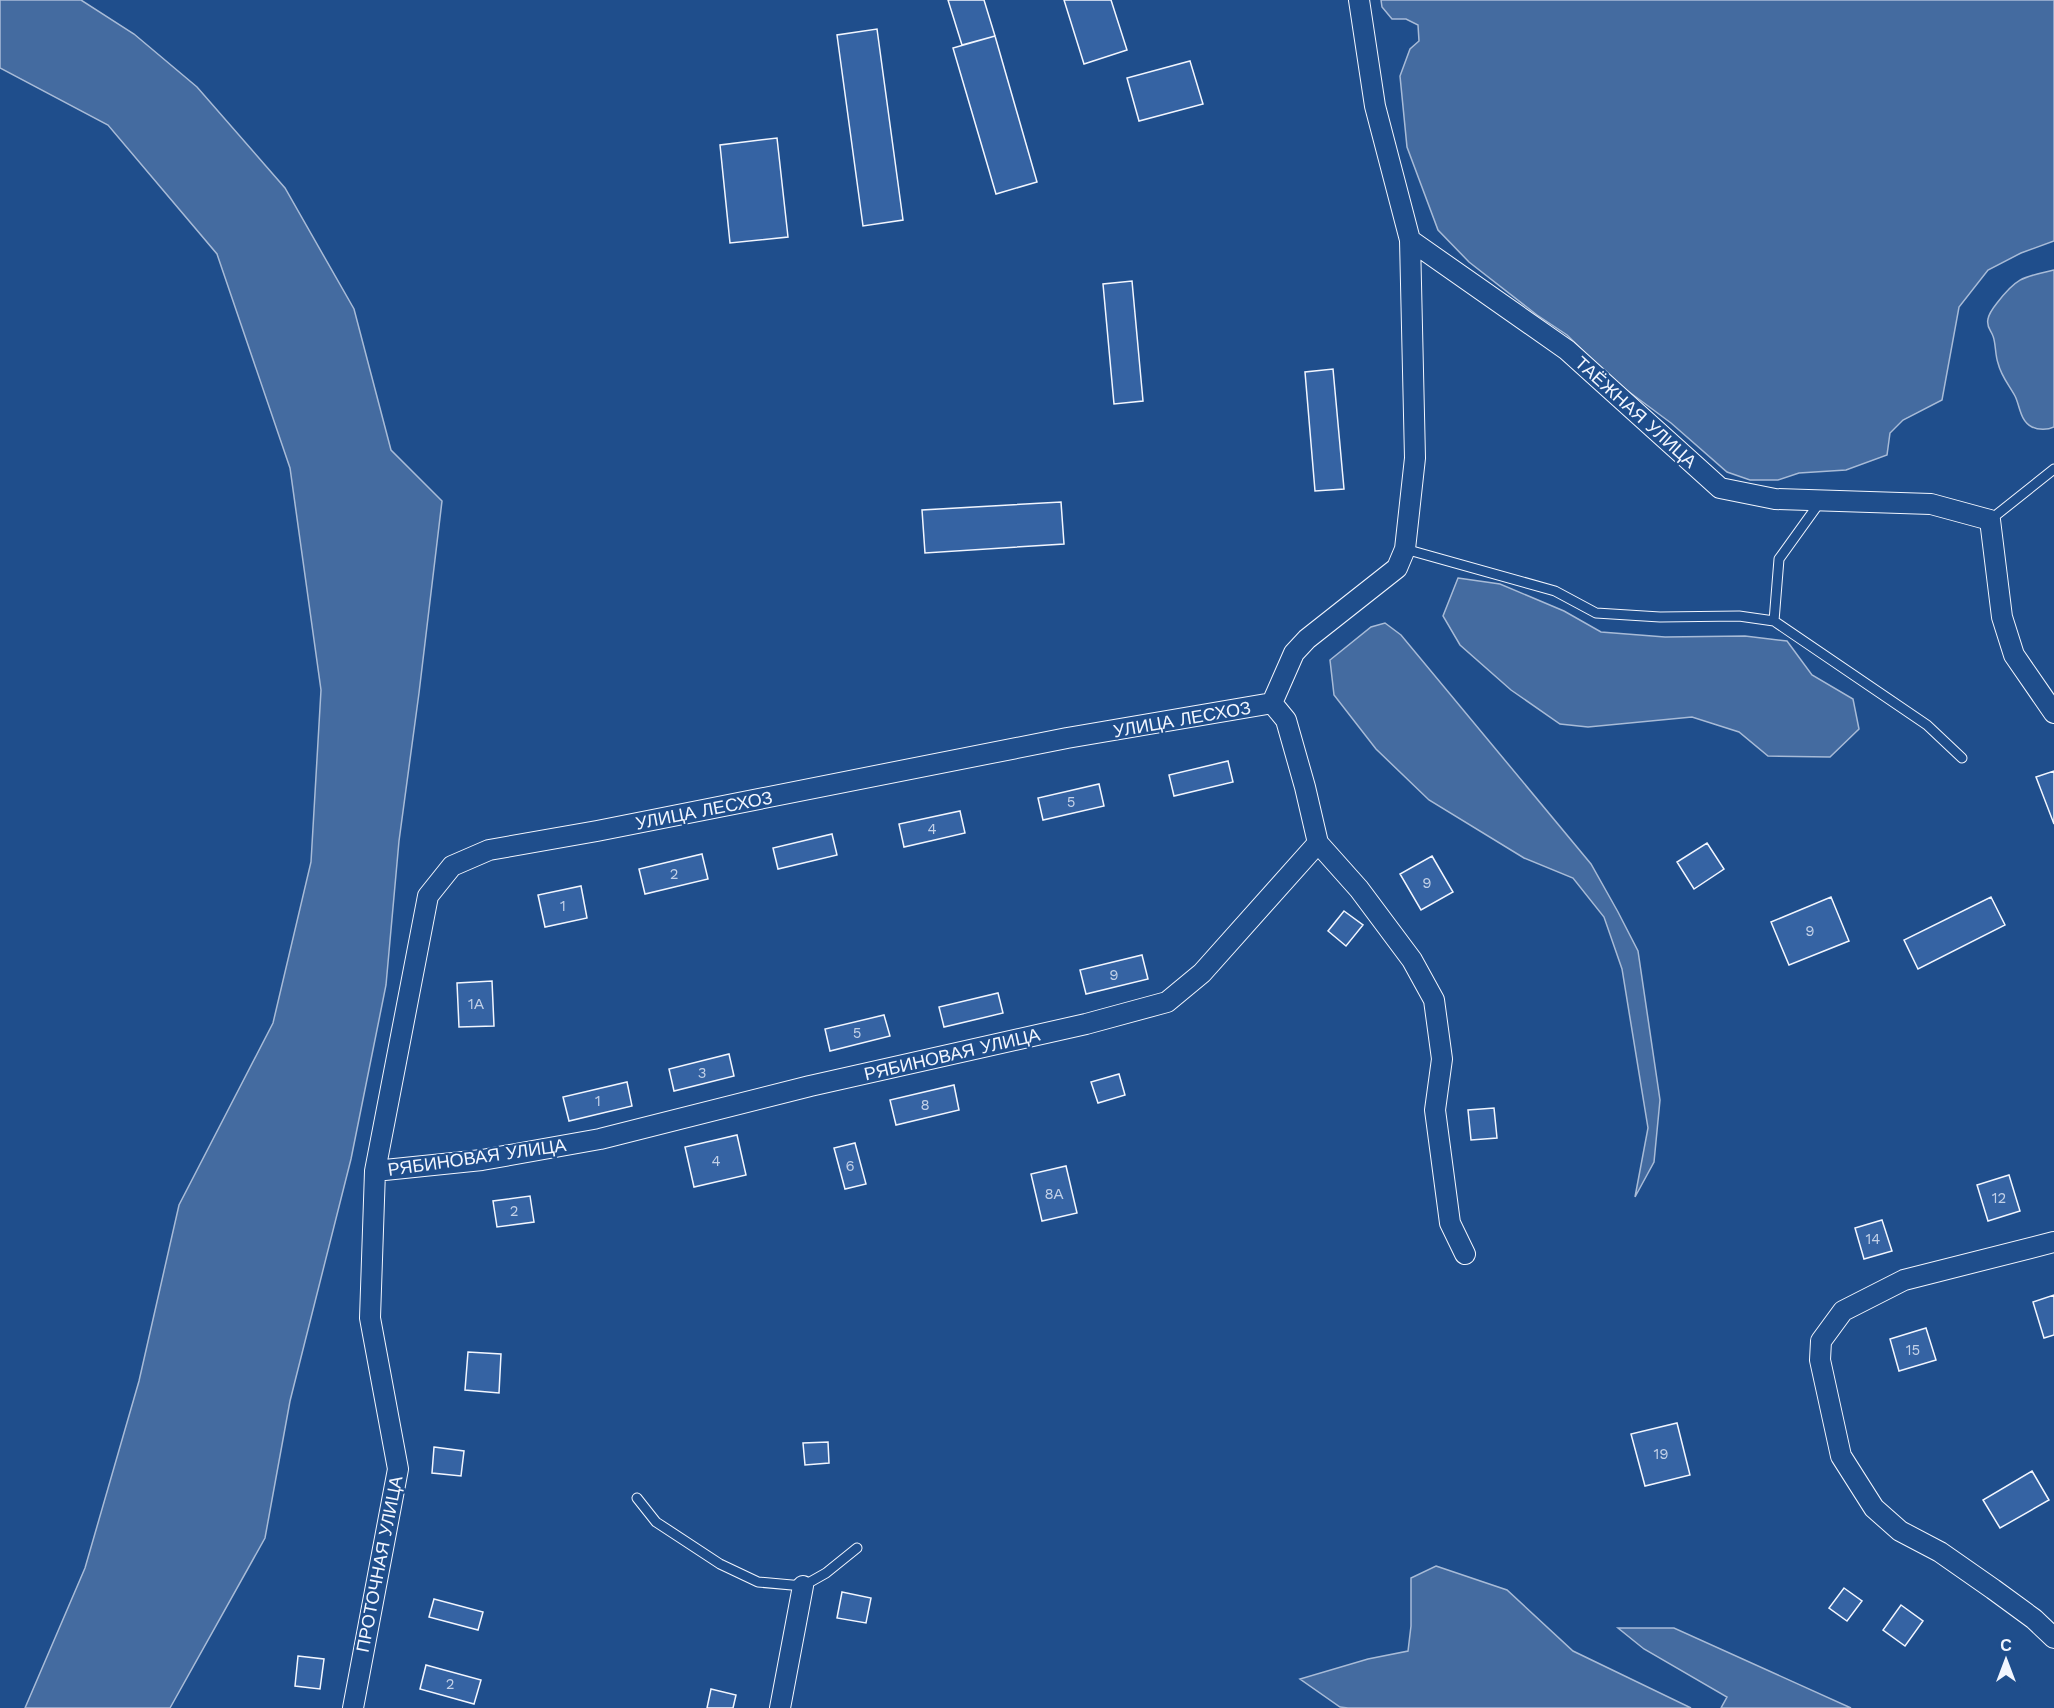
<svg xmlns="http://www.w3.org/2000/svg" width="2054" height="1708" viewBox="0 0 2054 1708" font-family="'Work Sans',sans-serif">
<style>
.water{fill:#446ba0;stroke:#a8bbd7;stroke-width:1.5}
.building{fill:#3563a3;stroke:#f2f6ff;stroke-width:1.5}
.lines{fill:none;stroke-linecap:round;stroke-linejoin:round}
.service-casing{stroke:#f2f6ff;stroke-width:11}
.minor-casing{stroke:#f2f6ff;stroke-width:22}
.service{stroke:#1f4e8c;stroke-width:9}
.minor{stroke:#1f4e8c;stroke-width:20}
.labels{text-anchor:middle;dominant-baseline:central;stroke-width:4.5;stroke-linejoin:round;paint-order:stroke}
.number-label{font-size:15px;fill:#c3d1e8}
.street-label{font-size:18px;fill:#f2f6ff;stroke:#1f4e8c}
</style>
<rect width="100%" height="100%" fill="#1f4e8c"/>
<path class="water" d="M0,0H81L134,34L197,87L285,188L354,309L391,450L442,501L419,693L399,841L386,985L351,1159L290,1401L265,1538L170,1708H25L85,1568L139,1381L179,1205L273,1023L311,862L321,690L290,468L217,254L108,125L0,68Z
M1381,0H2054V241L2021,253L1988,270L1959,307L1942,400L1903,420L1890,433L1887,455L1846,470L1799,473L1778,480H1750L1727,472L1671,423L1613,380L1567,335L1537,315L1469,262L1438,230L1407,147L1400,76L1410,49L1419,41L1418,25L1406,19H1392L1382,7Z
M2054,270V427C2048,430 2038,430 2032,427C2020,421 2020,406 2015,396C2009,385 2001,376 1998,363C1995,355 1996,344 1993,336C1991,330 1986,327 1988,319C1989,313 1993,308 1997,303C2017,277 2023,277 2054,270Z
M1458,578L1500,584L1564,611L1601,632L1665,637L1745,636L1787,641L1812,675L1853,699L1859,729L1830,757L1768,756L1739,732L1692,717L1588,727L1560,724L1511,690L1460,645L1443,616Z
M1385,623L1401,635L1591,864L1618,912L1638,951L1660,1100L1654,1162L1635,1197L1648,1128L1622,969L1604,917L1573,878L1524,858L1429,800L1376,749L1334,695L1330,660L1371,627Z
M1436,1566L1507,1590L1573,1651L1691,1708H1348L1340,1707L1300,1679L1368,1659L1408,1651L1411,1626V1578Z
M1618,1628H1674L1851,1708H1721L1727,1697L1644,1649Z"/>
<path class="building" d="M948,0H984L995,36L962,45Z
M1064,0H1111L1127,50L1084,64Z
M877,29L903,220L863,226L837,35Z
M995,36L1037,182L996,194L953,48Z
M1190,61L1203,104L1139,121L1127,78Z
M777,138L788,237L730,243L720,145Z
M1132,281L1143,401L1114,404L1103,284Z
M1333,369L1344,489L1315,491L1305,372Z
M1061,502L1064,544L925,553L922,510Z
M1228,761L1233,782L1174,796L1169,775Z
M2054,771V824L2036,777Z
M1099,784L1104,806L1043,820L1038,798Z
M960,811L965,833L904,847L899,824Z
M832,834L837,855L778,869L773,848Z
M1707,843L1724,869L1694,889L1677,862Z
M702,854L708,879L645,894L639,869Z
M1432,856L1453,892L1421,910L1400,874Z
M581,886L587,918L545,927L538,895Z
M1831,897L1849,941L1789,965L1771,922Z
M1991,897L2005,925L1918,969L1904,940Z
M1344,911L1363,925L1346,946L1328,931Z
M1142,955L1148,979L1086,994L1080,970Z
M492,981L494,1026L459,1027L457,983Z
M998,993L1003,1013L944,1027L939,1007Z
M884,1015L890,1036L830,1051L825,1029Z
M729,1054L734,1076L674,1091L669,1069Z
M1119,1074L1125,1095L1098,1103L1091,1082Z
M627,1082L632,1106L569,1121L563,1097Z
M954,1085L959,1110L896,1125L890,1100Z
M1494,1108L1497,1138L1471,1140L1468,1110Z
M737,1135L746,1175L694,1187L685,1147Z
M855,1143L866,1184L845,1189L834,1148Z
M1066,1166L1077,1213L1042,1221L1031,1174Z
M2009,1175L2020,1211L1988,1221L1977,1185Z
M530,1196L534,1222L497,1227L493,1201Z
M1882,1220L1892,1251L1864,1259L1855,1228Z
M2054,1295V1335L2044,1338L2033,1302Z
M1926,1328L1936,1360L1899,1371L1890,1339Z
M468,1352L501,1354L499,1393L465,1390Z
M1677,1423L1690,1475L1645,1486L1631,1434Z
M828,1442L829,1463L805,1465L803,1443Z
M434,1447L464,1451L461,1476L432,1473Z
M2032,1471L2049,1500L2000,1528L1983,1500Z
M1844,1588L1862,1601L1847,1621L1829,1608Z
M842,1592L871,1598L866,1623L837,1618Z
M434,1599L483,1612L478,1630L429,1617Z
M1901,1605L1923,1621L1905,1646L1883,1630Z
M298,1656L324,1659L320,1689L295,1686Z
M426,1665L481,1680L474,1704L420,1689Z
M711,1689L736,1695L733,1708H707Z"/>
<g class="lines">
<defs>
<path id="service" d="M1990,520L2054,469
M1405,549L1555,591L1596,613L1660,617L1739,616L1774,621L1927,725L1962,758
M1774,621L1779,559L1820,502
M637,1498L656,1522L720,1564L758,1582L803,1586L826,1573L857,1548"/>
<path id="minor" d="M1359,0L1375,106L1410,240
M1272,703L1294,653L1307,639L1397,568L1405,549L1415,458L1410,240L1567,350L1720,488L1775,499L1931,504L1990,520L2002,617L2014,655L2054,713
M1318,843L1359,889L1412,960L1434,1000L1442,1059L1435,1110L1450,1223L1465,1254
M375,1171L482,1160L600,1139L810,1086L1086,1024L1167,1002L1202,973L1318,843L1305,787L1286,720L1272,703
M2054,1242L1904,1280L1843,1311L1821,1341L1820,1360L1841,1456L1874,1508L1900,1531L1940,1552L1993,1589L2034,1619L2054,1638
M353,1708L398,1469L370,1318L375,1171L428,896L452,866L489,850L597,831L1067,738L1272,703
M780,1708L803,1586"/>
</defs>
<use href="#service" class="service-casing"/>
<use href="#minor" class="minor-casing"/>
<use href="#service" class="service"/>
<use href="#minor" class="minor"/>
</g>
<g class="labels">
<g class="number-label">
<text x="1071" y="802">5</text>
<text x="932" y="829">4</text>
<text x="674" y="874">2</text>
<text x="1427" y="883">9</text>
<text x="563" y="906">1</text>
<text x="1810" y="931">9</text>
<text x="1114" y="975">9</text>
<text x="476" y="1004">1А</text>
<text x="857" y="1033">5</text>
<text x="702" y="1073">3</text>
<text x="598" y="1101">1</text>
<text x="925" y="1105">8</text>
<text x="716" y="1161">4</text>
<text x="850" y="1166">6</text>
<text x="1054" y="1194">8А</text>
<text x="1999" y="1198">12</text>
<text x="514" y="1211">2</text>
<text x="1873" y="1239">14</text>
<text x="1913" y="1350">15</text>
<text x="1661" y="1454">19</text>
<text x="450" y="1684">2</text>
</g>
<g class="street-label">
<text transform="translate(1636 412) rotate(42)">ТАЁЖНАЯ УЛИЦА</text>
<text transform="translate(1182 719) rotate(-10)">УЛИЦА ЛЕСХОЗ</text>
<text transform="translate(704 810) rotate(-11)">УЛИЦА ЛЕСХОЗ</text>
<text transform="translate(952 1054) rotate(-13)">РЯБИНОВАЯ УЛИЦА</text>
<text transform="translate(477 1157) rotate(-8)">РЯБИНОВАЯ УЛИЦА</text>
<text transform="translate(379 1564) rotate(-79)">ПРОТОЧНАЯ УЛИЦА</text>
</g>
</g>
<g transform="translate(2006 1660)" stroke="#1f4e8c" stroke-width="4.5" paint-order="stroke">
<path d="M0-4.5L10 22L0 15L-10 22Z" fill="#f2f6ff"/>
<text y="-9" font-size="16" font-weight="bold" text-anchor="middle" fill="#f2f6ff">С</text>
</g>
</svg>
